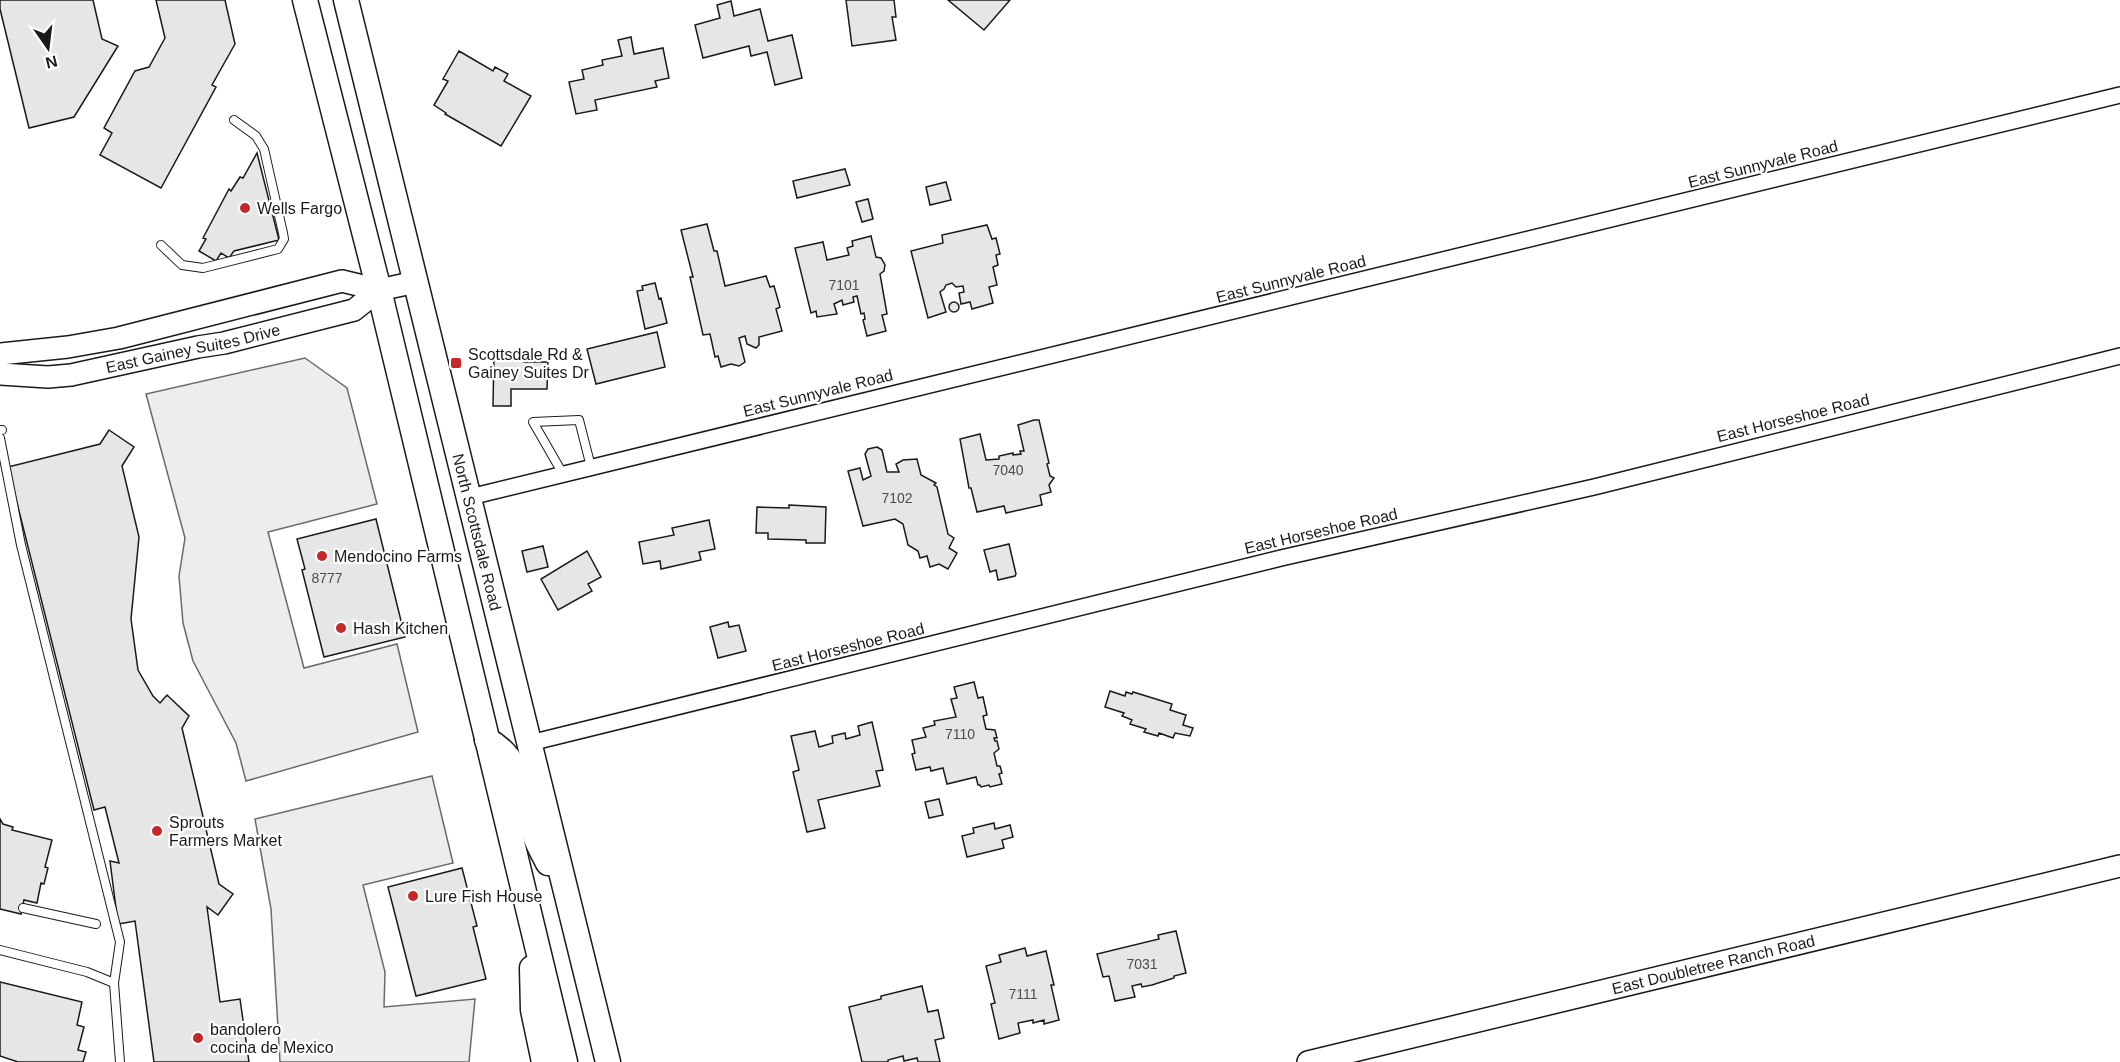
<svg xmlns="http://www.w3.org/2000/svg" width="2120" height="1062" viewBox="0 0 2120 1062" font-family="Arial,sans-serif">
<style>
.parking{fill:#ededed;stroke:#6a6a6a;stroke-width:1.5}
.building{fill:#e6e6e6;stroke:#1a1a1a;stroke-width:1.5}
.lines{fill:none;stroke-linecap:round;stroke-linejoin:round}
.lane-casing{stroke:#1a1a1a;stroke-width:10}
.street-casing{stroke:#1a1a1a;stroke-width:18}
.secondary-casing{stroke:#1a1a1a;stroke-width:24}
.primary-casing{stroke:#1a1a1a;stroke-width:27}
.lane{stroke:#fff;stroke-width:8}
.street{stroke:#fff;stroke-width:15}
.secondary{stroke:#fff;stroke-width:21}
.primary{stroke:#fff;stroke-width:24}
.poi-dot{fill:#c62828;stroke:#fff;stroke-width:2}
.labels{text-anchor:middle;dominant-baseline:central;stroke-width:4.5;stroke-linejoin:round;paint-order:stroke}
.number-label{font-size:14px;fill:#4d4d4d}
.street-label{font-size:16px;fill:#1a1a1a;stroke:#fff}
.poi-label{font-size:16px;fill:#1a1a1a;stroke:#fff;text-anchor:start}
</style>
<rect width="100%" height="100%" fill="#fff"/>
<path class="parking" d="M305,358L347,388L377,504L268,532L304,668L397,644L418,732L246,781L236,743L193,661L183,623L179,576L185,538L146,394Z
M432,776L453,863L363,885L385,972L384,1007L475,999L469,1062H280L271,909L255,819Z"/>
<path class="building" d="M0,0H93L102,39L118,46L74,117L29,128L0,9Z
M156,0H225L235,44L212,85L216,87L161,188L100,155L112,133L104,128L135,71L149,67L165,38Z
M846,0H894L896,17H892L896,40L852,46Z
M948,0H1010L984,30Z
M731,1L734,16L760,9L768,41L792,35L802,78L775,85L767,52L751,56L749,46L703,58L695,25L720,18L717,5Z
M631,37L634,54L663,48L669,78L655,81L657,87L595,100L597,110L576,114L569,82L584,79L582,70L603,65L602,60L622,56L618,40Z
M459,51L493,71L495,67L508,74L504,81L531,96L501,146L445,114L446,113L434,105L448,81L443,79Z
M257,153L279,240L234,251L229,258L221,253L216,261L199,251L206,239L203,238L229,189L231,191L240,177L243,178Z
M845,169L850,185L797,198L793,181Z
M946,182L951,200L930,205L926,187Z
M868,199L873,219L862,222L856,202Z
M707,224L714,251H717L725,286L766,276L770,287L774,286L780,307L776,309L782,331L759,337V345L756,348L747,344L745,336L739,338L745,362L739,366L731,364L721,367L718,356L715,357L710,334L703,335L690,277H693L681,230Z
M987,225L992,239L996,238L1000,254L996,255L998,265L993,267L997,285L989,287L993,303L972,309L970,302L961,304L959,293L964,292L963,286L956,287L952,283L946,285L944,289L940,292L946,312L928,318L911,251L943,243L942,235Z
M871,236L876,257L881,258L885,265L884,271L880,274L887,314L882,315L886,331L867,336L863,320L865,319L864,313L861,314L857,296L853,297L854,302L843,305L842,300L834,304L837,314L817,317L816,311L811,313L795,248L823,242L827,260L849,255L847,248L853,246L852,241Z
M655,283L659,299L661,298L667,323L645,329L637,291L643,290L642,286Z
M949 307a5 5 0 1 1 10 0a5 5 0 1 1-10 0Z
M657,332L665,367L596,384L587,349Z
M494,353H524V362H548L547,389H511V406H493Z
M1034,420H1039L1049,463L1047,464L1050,476L1054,478L1049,485L1051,492L1040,495L1042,505L1006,513L1004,506L977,512L971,488H969L960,439L980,434L986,460L999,459V456L1013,453V455L1021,454L1020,451H1024L1018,425Z
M109,430L134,447L122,466L139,537L131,619L138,670L153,696L160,703L167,695L189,716L182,728L219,884L233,894L218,915L207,907L220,1002L240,999L249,1062H154L135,921L118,924L110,861L119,863L105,807L94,810L8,467L100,444Z
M877,447L882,450L887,472H899L896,464L903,460L917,459L921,475L936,483L934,485L937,487L948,534L954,538L949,548L957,553L948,569L939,564L930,567L927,556L920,558L918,551L908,545L903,524L895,519L863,526L848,471L860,468L863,480L871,476L865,454L868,449Z
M789,505L826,507L825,543H806V540L768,539V533H756L757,507L789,508Z
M376,519L405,637L324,657L302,570L305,569L297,539Z
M709,520L715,549L699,552L701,560L661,569L660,561L643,564L639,542L674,535L672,528Z
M1009,544L1016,574L1015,576L998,580L996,570L990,572L984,550Z
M543,546L548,567L527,572L522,551Z
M587,551L601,577L588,584L592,591L558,610L541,579Z
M728,622L729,627L739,625L746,651L718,658L710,627Z
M974,682L978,698L983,697L987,715L983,716L986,729L995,730L997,738H994L995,741H997L999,749L994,753L997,766H1000L1002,773L999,774L1002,784L990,787L989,785L981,787L980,785H978L976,777L947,784L943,768L931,771L930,767L916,770L912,754L915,753L912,740L926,737L923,728L935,725L934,721L956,717L951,699L957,698L954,687Z
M1110,691L1125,696L1126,692L1132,694L1133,692L1172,704L1170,710L1186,715L1183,725L1193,728L1190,736L1175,733L1173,738L1159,733L1158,736L1144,732L1146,729L1130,724L1132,720L1122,716L1124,713L1105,707Z
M872,722L883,770L876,771L880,786L818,800L825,828L807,832L793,772L799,770L791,736L815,731L819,747L833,743L832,736L845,733L846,739L860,735L858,726Z
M939,799L943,815L929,818L925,802Z
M0,819L3,824L13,827L12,830L52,840L45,867L48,868L44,884L41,883L37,903L24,900L21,914L0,909Z
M994,823L995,829L1010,825L1013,837L1002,840L1004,848L967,857L962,836L974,833L973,828Z
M462,868L477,926L473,927L486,979L416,996L388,887Z
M1176,931L1186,973L1174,976V978L1152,985L1142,987L1141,984L1132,986L1135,997L1115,1001L1109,976L1103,977L1097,954L1159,939L1158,935Z
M1025,948L1027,956L1046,951L1054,985H1051L1059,1020L1044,1024V1020L1033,1023V1020L1018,1023L1020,1033L999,1039L991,1004L995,1003L986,966L1001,962L999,955Z
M0,982L82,1002L77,1025L84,1027L78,1050L86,1052L83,1062H18L0,1056Z
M922,986L928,1012L938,1010L944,1038L935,1040L940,1062H918L917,1058L904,1061L903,1056L888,1060V1062H862L849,1007L881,999V996Z"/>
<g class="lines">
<defs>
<path id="lane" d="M161,245L182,265L203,268L278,249L284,239L283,233L264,149L256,136L234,120
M0,430H2
M0,438L21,545L120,942L114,983
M563,474L533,422L579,420L591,467
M23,908L96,924
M0,950L87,972L114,983L120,1062"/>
<path id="street" d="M470,497L2120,95
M530,743L1281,558L1594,487L2120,356"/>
<g id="secondary">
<path d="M0,354L68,347L119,338L342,281L379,290"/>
<path id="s1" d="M0,374L48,377L71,375L198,347L224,343L354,310L379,290L416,282"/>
<path id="s2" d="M1308,1062L2120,866"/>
</g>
<g id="primary">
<path d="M305,0L379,290L565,1062"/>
<path id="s3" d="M346,0L608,1062"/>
<path d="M487,740C523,759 523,797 534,833C537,843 543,853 548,863"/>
<path d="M532,968L533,1010L544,1062"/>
</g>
</defs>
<use href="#lane" class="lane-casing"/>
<use href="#street" class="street-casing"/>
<use href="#secondary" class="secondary-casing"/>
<use href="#primary" class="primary-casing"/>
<use href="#lane" class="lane"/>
<use href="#street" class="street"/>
<use href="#secondary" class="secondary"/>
<use href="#primary" class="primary"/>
</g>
<g class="poi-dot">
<circle cx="245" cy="208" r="6"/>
<rect x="450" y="357" width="12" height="12" rx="3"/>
<circle cx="322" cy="556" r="6"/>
<circle cx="341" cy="628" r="6"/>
<circle cx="157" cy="831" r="6"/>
<circle cx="413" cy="896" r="6"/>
<circle cx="198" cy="1038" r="6"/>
</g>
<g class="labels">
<g class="number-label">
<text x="844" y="285">7101</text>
<text x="1008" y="470">7040</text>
<text x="897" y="498">7102</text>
<text x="327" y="578">8777</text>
<text x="960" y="734">7110</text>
<text x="1142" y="964">7031</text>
<text x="1023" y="994">7111</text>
</g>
<g class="street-label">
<text transform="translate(1763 164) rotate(-14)">East Sunnyvale Road</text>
<text transform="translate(1291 279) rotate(-14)">East Sunnyvale Road</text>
<text stroke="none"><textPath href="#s1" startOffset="196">East Gainey Suites Drive</textPath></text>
<text transform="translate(818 393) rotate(-14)">East Sunnyvale Road</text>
<text transform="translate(1793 418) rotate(-14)">East Horseshoe Road</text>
<text stroke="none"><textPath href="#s3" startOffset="548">North Scottsdale Road</textPath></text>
<text transform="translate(1321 531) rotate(-13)">East Horseshoe Road</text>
<text transform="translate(848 647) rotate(-14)">East Horseshoe Road</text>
<text stroke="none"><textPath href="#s2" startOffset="417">East Doubletree Ranch Road</textPath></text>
</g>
<g class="poi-label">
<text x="257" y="208">Wells Fargo</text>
<text x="468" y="354">Scottsdale Rd &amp;<tspan x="468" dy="18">Gainey Suites Dr</tspan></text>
<text x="334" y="556">Mendocino Farms</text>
<text x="353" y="628">Hash Kitchen</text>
<text x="169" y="822">Sprouts<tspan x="169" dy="18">Farmers Market</tspan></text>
<text x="425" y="896">Lure Fish House</text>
<text x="210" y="1029">bandolero<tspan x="210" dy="18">cocina de Mexico</tspan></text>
</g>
</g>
<g transform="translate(48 48) rotate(166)" stroke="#ffffff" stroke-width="4.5" paint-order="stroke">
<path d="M0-4.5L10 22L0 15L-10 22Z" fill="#1a1a1a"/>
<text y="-9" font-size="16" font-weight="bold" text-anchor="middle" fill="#1a1a1a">N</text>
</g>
</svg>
